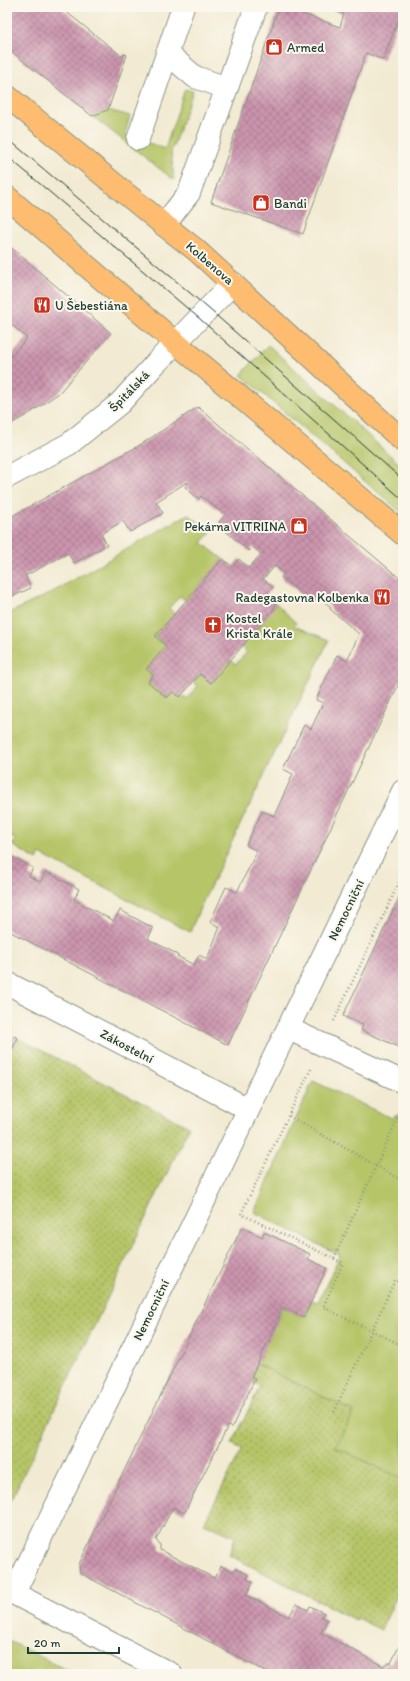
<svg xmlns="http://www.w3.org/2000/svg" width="410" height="1681" viewBox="0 0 410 1681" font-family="Itim,sans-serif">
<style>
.grass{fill:#b6c568;stroke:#6a814e}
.park{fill:url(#park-dots);stroke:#6a814e}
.building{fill:url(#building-cross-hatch)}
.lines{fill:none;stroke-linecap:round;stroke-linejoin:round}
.minor-casing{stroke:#889483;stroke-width:24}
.major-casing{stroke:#889483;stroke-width:24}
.path{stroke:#889483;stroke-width:2.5;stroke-dasharray:1 3;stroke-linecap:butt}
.minor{stroke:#fff;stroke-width:22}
.major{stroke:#fdbc70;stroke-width:22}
.tram{stroke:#1f3d34;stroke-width:1}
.labels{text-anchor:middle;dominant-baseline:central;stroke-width:4;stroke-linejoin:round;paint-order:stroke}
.poi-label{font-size:13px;fill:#1f3d34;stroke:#fbf7ec;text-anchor:start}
.street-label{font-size:13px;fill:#1f3d34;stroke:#fbf7ec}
</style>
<defs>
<pattern id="park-dots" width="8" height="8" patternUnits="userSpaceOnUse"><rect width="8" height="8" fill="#b6c568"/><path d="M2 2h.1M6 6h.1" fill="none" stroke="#93a156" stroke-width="1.8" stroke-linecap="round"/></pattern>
<pattern id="building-cross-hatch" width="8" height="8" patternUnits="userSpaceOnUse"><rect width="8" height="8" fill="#cb94ad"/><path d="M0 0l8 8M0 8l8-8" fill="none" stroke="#a47a8e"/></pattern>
</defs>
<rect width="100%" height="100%" fill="#fbf7ec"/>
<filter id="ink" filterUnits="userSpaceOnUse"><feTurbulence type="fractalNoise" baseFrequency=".025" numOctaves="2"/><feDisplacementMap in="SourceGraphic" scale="8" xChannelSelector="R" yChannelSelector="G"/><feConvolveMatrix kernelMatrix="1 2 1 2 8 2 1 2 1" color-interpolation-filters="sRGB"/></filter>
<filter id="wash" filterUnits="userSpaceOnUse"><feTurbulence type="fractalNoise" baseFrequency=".012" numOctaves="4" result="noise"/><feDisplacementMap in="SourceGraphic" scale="16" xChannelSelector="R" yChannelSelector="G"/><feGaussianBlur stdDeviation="0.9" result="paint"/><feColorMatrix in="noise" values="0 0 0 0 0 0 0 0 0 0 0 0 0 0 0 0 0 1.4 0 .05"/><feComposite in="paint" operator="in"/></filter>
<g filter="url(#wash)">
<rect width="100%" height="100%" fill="#f2ead2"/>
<path class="grass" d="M185,89L193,91L171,152L174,180L92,116L108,110L130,116L125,134L165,149Z
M268,345L403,467V514L241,375Z
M188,514L211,532L202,543L223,559L186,601L180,596L169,608L175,614L155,636L166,646L147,669L153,675L148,682L167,698L173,692L179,697L182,696L187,699L198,686L193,682L200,674L211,683L230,660L236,664L247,652L241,647L276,603L296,623L294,626L329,640L200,908L190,932L40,854L37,860L12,845L15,839L7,834V614L49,594Z
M313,1081L391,1118L403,1113V1479L335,1447L354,1412L257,1364L282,1307L304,1317L312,1300L318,1302L340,1255L254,1212Z
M7,1640L75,1674H7Z"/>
<path class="park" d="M18,1038L189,1127L7,1509V1058Z
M257,1364L354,1412L335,1447L403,1479V1583L381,1630L357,1618L355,1620L229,1555L235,1537L204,1523L242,1449L232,1444L260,1386L254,1383L255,1379L251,1377Z"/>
<g id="blocks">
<path class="building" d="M7,7H60L123,57L124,54L127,55L108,110L92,116L7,48Z
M279,7H283L340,27L344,14L324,7H403L383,60L366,53L303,234L211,202Z
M7,244L111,333L59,393L27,415L7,426V358L12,355L27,338L7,321Z
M198,407L403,581V675L228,1045L7,930V854L33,868L29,876L40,882L46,872L79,889L74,900L114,921L120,910L153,928L148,939L177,954V956L194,965L199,955L207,959L220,927L210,922L226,887L237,892L257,851L246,845L262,811L274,816L293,774L283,769L304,725L311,729L323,703L316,700L337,655L347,661L359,634L330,609L331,607L318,597L314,602L309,599L308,600L281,577L284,573L275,566L263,579L273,587L266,595L276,603L273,610L211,683L200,674L180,697L173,692L167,698L148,682L153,675L146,669L166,646L155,636L218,564L223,559L233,567L239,559L249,568L261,554L253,547L249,551L222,528L223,526L219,522L225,515L201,496L199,499L185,487L188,483L187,482L156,502L163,513L130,532L123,521L101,534L107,545L74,563L68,553L25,576L31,588L7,599V519L140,445Z
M403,889V1049L361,1030L363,1025L343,1016Z
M7,1033L18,1038L7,1059Z
M242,1227L262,1237L264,1232L310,1254L308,1259L327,1268L304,1317L282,1307L277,1318L279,1319L251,1377L255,1379L232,1427L228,1426L184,1513L173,1507L156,1540L160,1545V1550L214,1578L221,1566L233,1572L235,1568L249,1575L247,1579L253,1582L246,1595L289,1617L296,1604L308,1610L310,1606L324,1613L321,1617L327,1620L321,1633L383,1666L388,1663H391L403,1638V1674H270L80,1573L79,1564Z"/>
</g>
</g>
<g filter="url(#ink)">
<use href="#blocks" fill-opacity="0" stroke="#889483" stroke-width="1"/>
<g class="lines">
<defs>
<path id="minor" d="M167,53L195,77L227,88
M138,139L183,7
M164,225L189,193L256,7
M7,477L69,444L120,403L155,364L233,283
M7,983L248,1109
M289,1029L403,1082
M7,1590L171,1674
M14,1593L403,791"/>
<path id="major" d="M7,96L164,225L196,250L403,441
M7,197L176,343L403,534"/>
</defs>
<use href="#minor" class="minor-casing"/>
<use href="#major" class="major-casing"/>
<path class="path" d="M334,1021L403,874
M311,1069L241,1214L343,1263L323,1307L403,1346
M289,1116L403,1181
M334,1258L402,1109
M334,1412L395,1280L403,1283"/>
<use href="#minor" class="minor"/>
<use href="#major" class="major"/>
<path class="tram" d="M7,138L209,309L403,480
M7,156L200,319L403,500"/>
</g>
</g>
<defs>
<symbol id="shop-square" viewBox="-11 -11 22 22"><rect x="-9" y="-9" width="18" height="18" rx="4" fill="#c8321e" stroke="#fbf7ec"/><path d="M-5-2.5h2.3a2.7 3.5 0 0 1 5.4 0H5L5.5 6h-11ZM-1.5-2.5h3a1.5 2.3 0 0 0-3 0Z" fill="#fff"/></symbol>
<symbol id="restaurant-square" viewBox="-11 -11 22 22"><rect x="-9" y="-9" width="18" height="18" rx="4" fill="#c8321e" stroke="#fbf7ec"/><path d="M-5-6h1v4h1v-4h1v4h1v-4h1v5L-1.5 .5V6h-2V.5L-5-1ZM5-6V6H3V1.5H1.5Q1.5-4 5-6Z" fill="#fff"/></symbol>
<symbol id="church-square" viewBox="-11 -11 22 22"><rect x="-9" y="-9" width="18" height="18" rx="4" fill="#c8321e" stroke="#fbf7ec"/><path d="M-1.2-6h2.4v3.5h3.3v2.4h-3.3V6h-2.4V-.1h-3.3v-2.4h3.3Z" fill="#fff"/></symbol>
</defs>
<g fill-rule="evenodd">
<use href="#shop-square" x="264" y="37" width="20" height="20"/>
<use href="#shop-square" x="251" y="193" width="20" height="20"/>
<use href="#restaurant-square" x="32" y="295" width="20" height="20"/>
<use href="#shop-square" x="289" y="516" width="20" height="20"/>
<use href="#restaurant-square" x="372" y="587" width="20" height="20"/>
<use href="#church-square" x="203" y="615" width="20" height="20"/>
</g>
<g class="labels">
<g class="poi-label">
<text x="287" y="47">Armed</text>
<text x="274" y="203">Bandi</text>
<text x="55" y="305">U Šebestiána</text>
<text x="286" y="526" text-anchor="end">Pekárna VITRIINA</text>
<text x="369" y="597" text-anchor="end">Radegastovna Kolbenka</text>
<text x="226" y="618">Kostel<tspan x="226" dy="15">Krista Krále</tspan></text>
</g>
<g class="street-label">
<text transform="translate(210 263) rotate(41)">Kolbenova</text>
<text transform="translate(129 391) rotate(-46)">Špitálská</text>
<text transform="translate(346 910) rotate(-64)">Nemocniční</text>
<text transform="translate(127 1046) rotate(28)">Zákostelní</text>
<text transform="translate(151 1310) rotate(-64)">Nemocniční</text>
</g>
</g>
<rect width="410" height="1681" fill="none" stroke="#fbf7ec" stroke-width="24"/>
<path d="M28 1647v6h91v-6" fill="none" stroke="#1f3d34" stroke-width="2"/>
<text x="34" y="1647" font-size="12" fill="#1f3d34" stroke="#fbf7ec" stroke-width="3" paint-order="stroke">20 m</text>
</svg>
